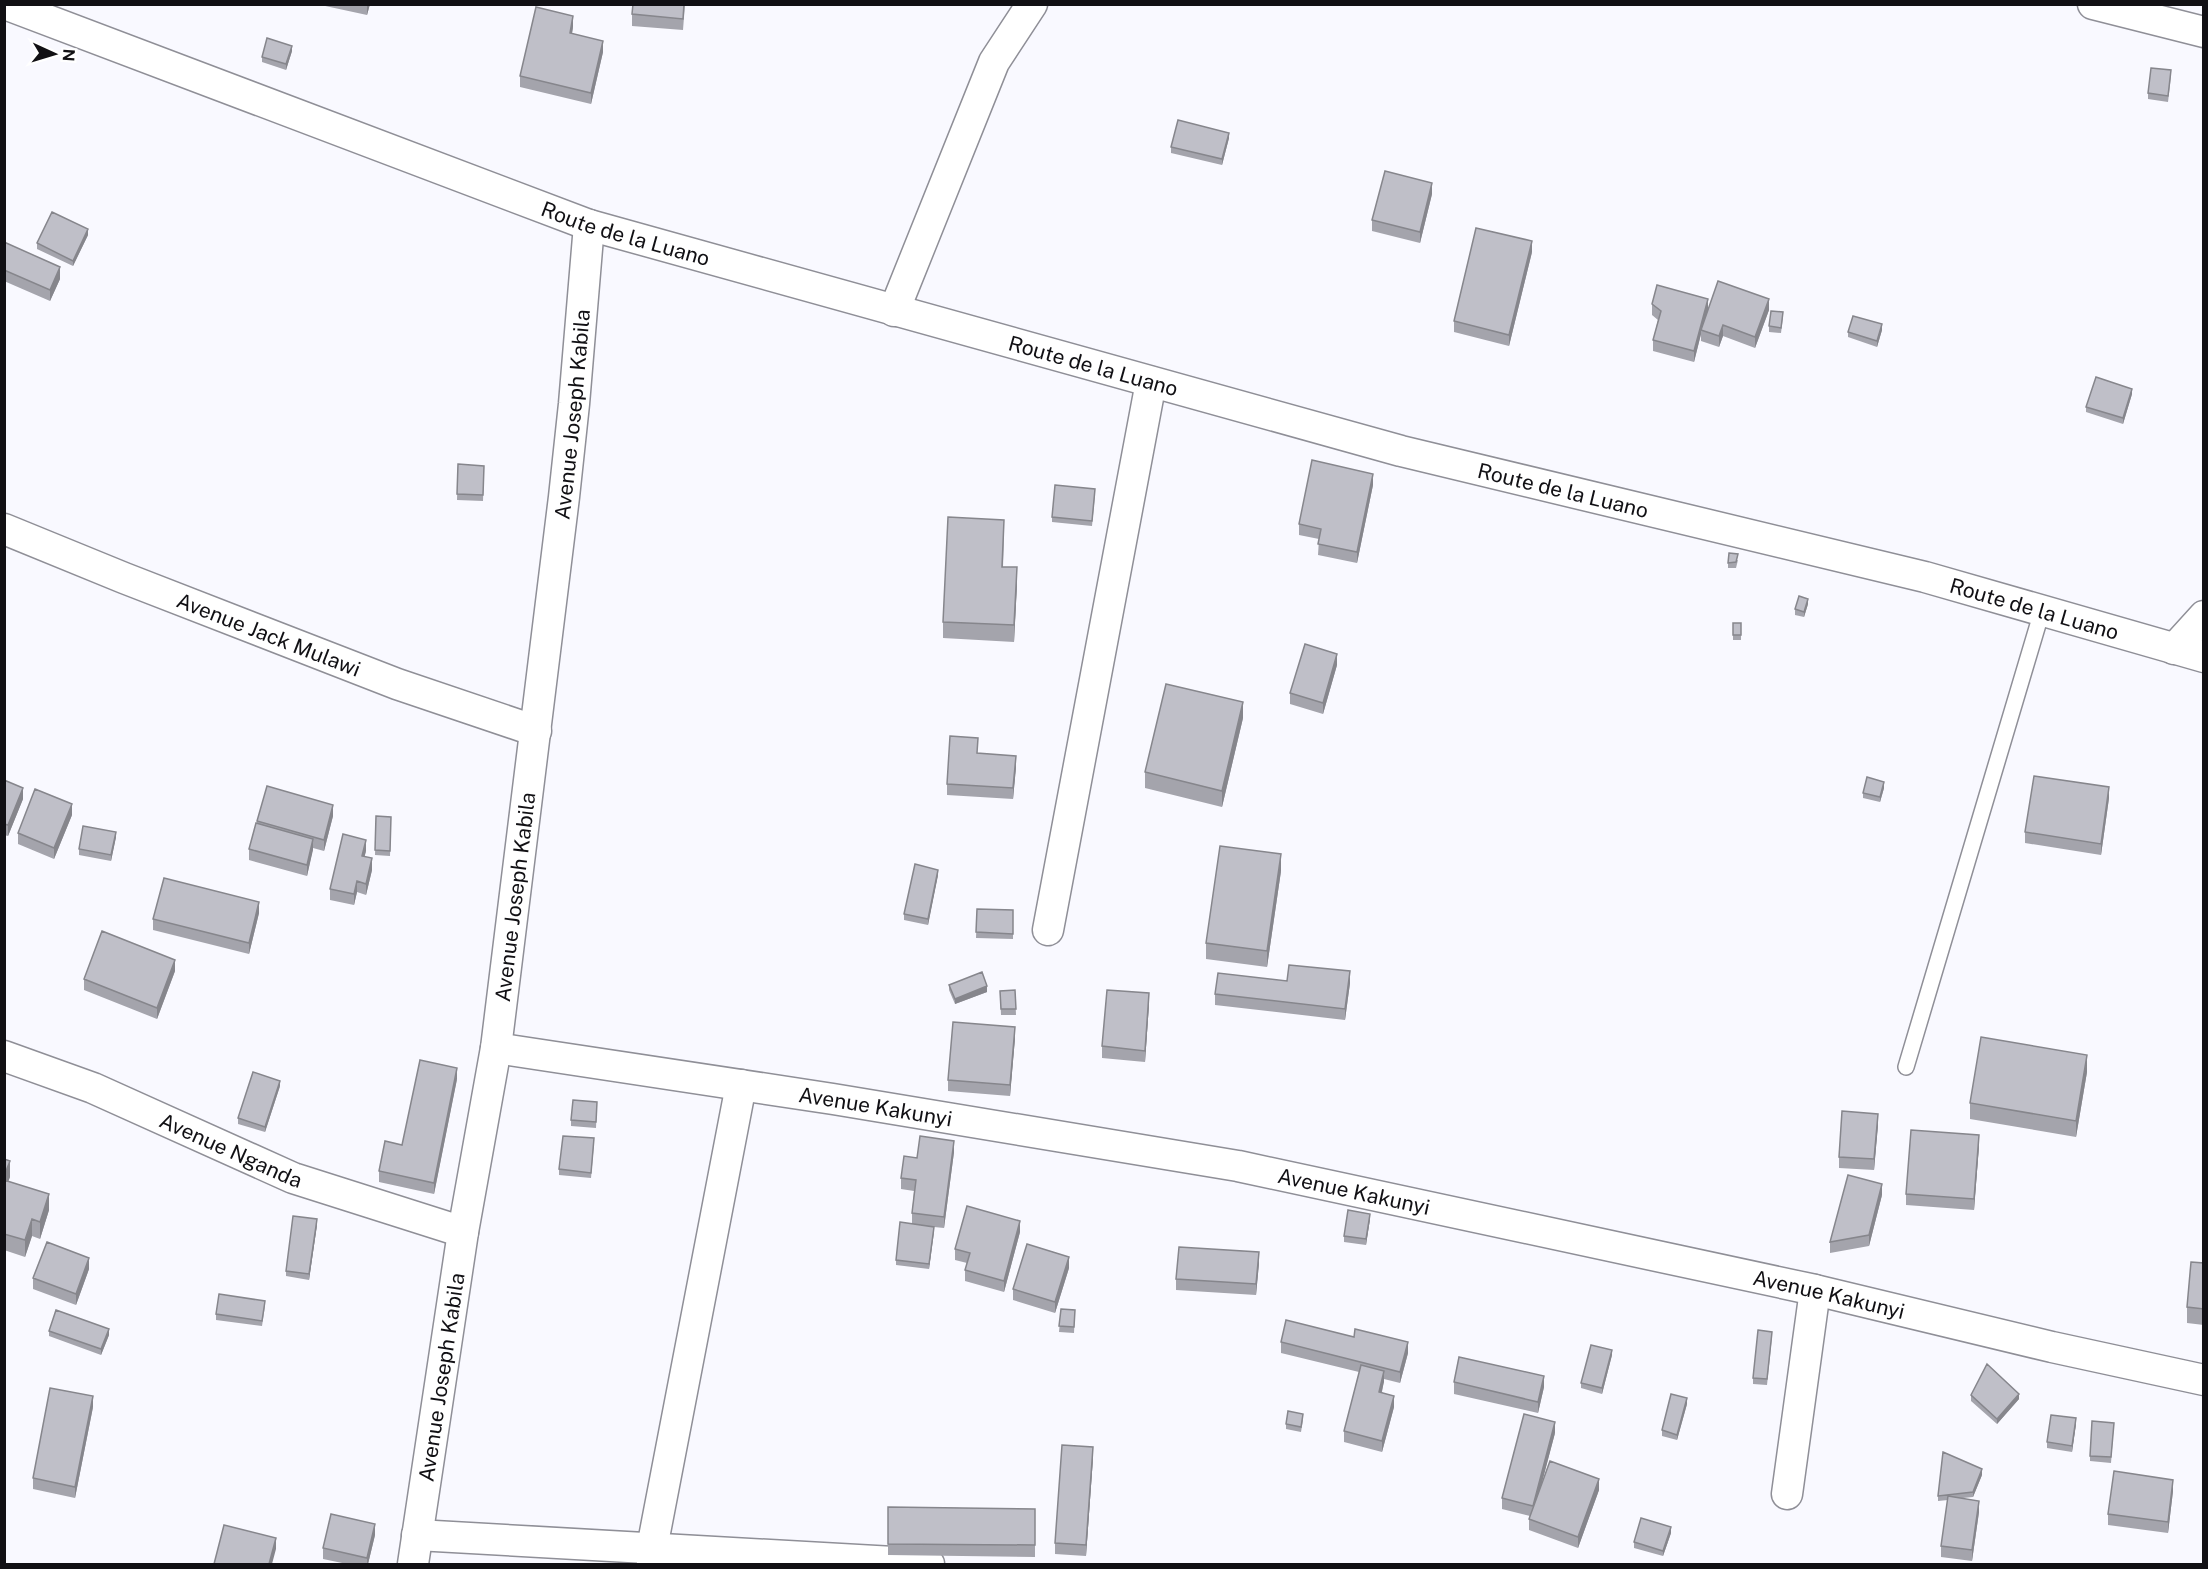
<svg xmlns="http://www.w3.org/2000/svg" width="2208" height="1569" viewBox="0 0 2208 1569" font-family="'Public Sans',sans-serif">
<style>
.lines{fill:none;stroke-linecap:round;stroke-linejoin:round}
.service-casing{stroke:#8f8f97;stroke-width:18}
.minor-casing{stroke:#8f8f97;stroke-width:33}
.service{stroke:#fff;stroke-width:15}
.minor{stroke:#fff;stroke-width:30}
.wall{fill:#a4a4ac}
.shaded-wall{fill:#86868c}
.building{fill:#bfbfc8;stroke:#86868c;stroke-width:1.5}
.labels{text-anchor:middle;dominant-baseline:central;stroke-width:5;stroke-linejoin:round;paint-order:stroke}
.street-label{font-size:21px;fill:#111014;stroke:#fff}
</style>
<rect width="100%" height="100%" fill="#f9f9ff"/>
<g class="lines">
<defs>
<path id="service" d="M1906,1067L2042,611"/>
<g id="minor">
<path id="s1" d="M5,4L589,225L1401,451L1925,577L2204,657"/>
<path d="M2093,4L2204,32"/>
<path d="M894,311L994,62L1032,4"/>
<path id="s2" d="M4,529L124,578L397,684L536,731"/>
<path d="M2174,649L2204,616"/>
<path d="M1048,930L1151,382"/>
<path id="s3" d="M496,1048L833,1099L1238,1166L1815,1290L2052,1347L2204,1380"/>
<path id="s4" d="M4,1056L93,1088L293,1178L463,1232"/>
<path d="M1787,1494L1815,1290"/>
<path d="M417,1535L929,1564"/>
<path id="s5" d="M413,1564L463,1232L496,1048L564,497L574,404L589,225"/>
<path d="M652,1564V1548L741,1085"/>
</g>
</defs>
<use href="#service" class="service-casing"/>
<use href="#minor" class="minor-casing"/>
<use href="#service" class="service"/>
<use href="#minor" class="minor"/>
</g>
<path class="wall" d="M316,4H370L367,15Z
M685,4L683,30L632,26V14Z
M573,27L572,34L603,52L591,104L520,87V76Z
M292,51L286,70L262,62V57Z
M2171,76L2168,102L2148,99V93Z
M1229,138L1222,165L1171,153V147Z
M1432,194L1420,243L1372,231V220Z
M88,235L73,266L37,249V243Z
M4,242L60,279L50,301L4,281Z
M1532,252L1509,346L1454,332V321Z
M1652,304L1708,310L1706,318L1769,310L1755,348L1723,336L1719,347L1701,341V334L1694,362L1653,351V340L1658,320L1652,315Z
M1783,317L1781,333L1769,332V326Z
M1882,330L1877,347L1848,337V332Z
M2132,394L2123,424L2086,412V407Z
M458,464L484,466L483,501L457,500Z
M1373,485L1357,563L1318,555L1319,539L1299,535V524Z
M1095,495L1092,526L1052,522V517Z
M1004,536L1003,567L1017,584L1014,642L943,638V622Z
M1738,560L1736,568H1728V563Z
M1808,604L1804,617L1795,615V609Z
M1733,623H1741V640H1733Z
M1337,665L1323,714L1290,704V693Z
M1243,718L1222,807L1145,788V772Z
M978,753L1016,767L1013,799L947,795V784Z
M4,780L23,799L8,836L4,835Z
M1884,788L1880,802L1863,798V793Z
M2109,798L2101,855L2025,843V832Z
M72,815L54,859L18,844V833Z
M333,816L324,851L313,848L307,876L249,860V849L257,821Z
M376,816L391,817L390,856L375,855Z
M116,837L111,861L79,855V849Z
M366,851L364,857L372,870L366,895L357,892L354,905L330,900V889Z
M1281,871L1267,967L1206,959V943Z
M938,875L928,925L904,920V914Z
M977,909L1013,910V939L976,938Z
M259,913L249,954L153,930V919Z
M175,971L157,1019L84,990V979Z
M1287,981L1350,983L1345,1020L1215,1005V994Z
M949,985L987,992L955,1004L949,990Z
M1015,990L1016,1015H1001L1000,991Z
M1149,1004L1145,1062L1102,1058V1046Z
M1015,1038L1010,1096L948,1091V1080Z
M2087,1072L2076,1137L1970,1119V1103Z
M457,1079L434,1194L379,1182V1171L402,1145Z
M280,1086L265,1132L238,1124V1118Z
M597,1102L596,1128L571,1126V1120Z
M1878,1125L1874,1170L1839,1168V1157Z
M594,1144L591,1178L559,1175V1169Z
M1979,1146L1974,1210L1906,1205V1194Z
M954,1152L944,1228L934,1227L929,1269L896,1265V1260L912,1224V1213L914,1191L901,1189V1178L917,1158Z
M4,1159L10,1177L8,1181L49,1210L40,1239L32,1236L25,1257L4,1250Z
M1882,1195L1869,1246L1830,1253V1242Z
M1370,1219L1366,1245L1344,1242V1236Z
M317,1225L309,1280L286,1276V1271Z
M1020,1232L1004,1292L965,1281V1270L967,1263L955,1260V1249Z
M1259,1263L1256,1295L1176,1290V1279Z
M2204,1263V1325L2187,1323V1307Z
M1069,1268L1055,1313L1013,1300V1289Z
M89,1269L76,1305L33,1289V1278Z
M265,1306L262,1326L216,1320V1314Z
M1061,1309L1075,1310L1074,1333L1059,1332Z
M49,1331L109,1335L101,1355L49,1336Z
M1772,1337L1767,1385L1753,1384V1378Z
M1281,1342L1408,1353L1400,1383L1384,1379L1382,1392L1394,1407L1382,1452L1344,1442V1431L1359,1372L1281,1353Z
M1612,1355L1602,1394L1581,1388V1383Z
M1454,1382L1544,1387L1538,1413L1454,1394Z
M1971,1395L2019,1399L1997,1424L1971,1401Z
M1687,1404L1677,1440L1662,1436V1430Z
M93,1407L75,1498L33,1489V1478Z
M1303,1420L1301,1432L1286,1429V1424Z
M2114,1423L2111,1463L2090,1461V1456Z
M2076,1424L2072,1452L2047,1448V1442Z
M1555,1433L1541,1485L1599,1490L1578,1548L1529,1530V1519L1530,1516L1502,1509V1498Z
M1093,1458L1086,1556L1055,1554V1543Z
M1982,1475L1973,1497L1963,1498L1979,1512L1972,1561L1941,1557V1546L1948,1500L1938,1501V1496Z
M2173,1491L2168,1533L2108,1525V1514Z
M888,1507L1035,1509V1557L888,1555Z
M1671,1533L1663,1556L1634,1548V1542Z
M375,1535L368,1564H347L323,1559V1548Z"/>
<path class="shaded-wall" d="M367,4H370L367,15Z
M573,16V27L570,44V33Z
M603,41V52L591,104V93Z
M292,46V51L286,70V64Z
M1229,133V138L1222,165V159Z
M1432,183V194L1420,243V232Z
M88,229V235L73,266V261Z
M1532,241V252L1509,346V335Z
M60,267V279L50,301V290Z
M1708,299V310L1702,330H1701V334L1694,362V351Z
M1769,299V310L1755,348V337Z
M1882,324V330L1877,347V341Z
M1723,325V336L1719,347V336Z
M2132,389V394L2123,424V418Z
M1373,474V485L1357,563V552Z
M1017,567V584L1014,642V625Z
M1808,599V604L1804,617V612Z
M1337,654V665L1323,714V703Z
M1243,702V718L1222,807V791Z
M6,739V750L4,755V744Z
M1016,756V767L1013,799V788Z
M1884,782V788L1880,802V797Z
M2109,787V798L2101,855V844Z
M23,788V799L8,836V825Z
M72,804V815L54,859V848Z
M333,805V816L324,851V840Z
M116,832V837L111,861V855Z
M313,839V850L307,876V865Z
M366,840V851L362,867V856Z
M1281,854V871L1267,967V951Z
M372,858V870L366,895V884Z
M938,870V875L928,925V919Z
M357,881V892L354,905V894Z
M259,902V913L249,954V943Z
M175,960V971L157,1019V1008Z
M1350,971V983L1345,1020V1009Z
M987,986V992L955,1004V999Z
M1149,993V1004L1145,1062V1051Z
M1015,1027V1038L1010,1096V1085Z
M2087,1055V1072L2076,1137V1121Z
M457,1068V1079L434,1194V1183Z
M280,1081V1086L265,1132V1127Z
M1878,1114V1125L1874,1170V1159Z
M1979,1135V1146L1974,1210V1199Z
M954,1141V1152L944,1228V1217Z
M10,1161V1177L4,1193V1176Z
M1882,1184V1195L1869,1246V1235Z
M49,1194V1210L40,1239V1222Z
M1370,1214V1219L1366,1245V1239Z
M32,1219V1236L25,1257V1240Z
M317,1219V1225L309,1280V1274Z
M1020,1221V1232L1004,1292V1281Z
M934,1227V1232L929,1269V1264Z
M1259,1252V1263L1256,1295V1284Z
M1069,1257V1268L1055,1313V1302Z
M89,1258V1269L76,1305V1294Z
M109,1329V1335L101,1355V1349Z
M1408,1342V1353L1400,1383V1372Z
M1612,1350V1355L1602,1394V1388Z
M1384,1371V1382L1379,1403V1392Z
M1544,1376V1387L1538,1413V1402Z
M2019,1394V1399L1997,1424V1419Z
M93,1396V1407L75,1498V1487Z
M1394,1396V1407L1382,1452V1441Z
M1687,1398V1404L1677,1440V1435Z
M2076,1418V1424L2072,1452V1446Z
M1555,1422V1433L1533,1517V1506Z
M1093,1447V1458L1086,1556V1545Z
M1982,1469V1475L1973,1497V1492Z
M1599,1479V1490L1578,1548V1537Z
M2173,1480V1491L2168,1533V1522Z
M1979,1501V1512L1972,1561V1550Z
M375,1524V1535L368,1564H367V1558Z
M1671,1527V1533L1663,1556V1551Z
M276,1538V1549L272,1564H269Z"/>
<path class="building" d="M633,4H684L683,19L632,14Z
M536,7L573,16L570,33L603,41L591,93L520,76Z
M267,38L292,46L286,64L262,57Z
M2151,68L2171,70L2168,96L2148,93Z
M1178,120L1229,133L1222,159L1171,147Z
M1385,171L1432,183L1420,232L1372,220Z
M52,212L88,229L73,261L37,243Z
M1476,228L1532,241L1509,335L1454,321Z
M4,242L60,267L50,290L4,270Z
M1718,281L1769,299L1755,337L1723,325L1719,336L1701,330Z
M1657,285L1708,299L1694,351L1653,340L1661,311L1652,304Z
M1771,311L1783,312L1781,328L1769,326Z
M1853,316L1882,324L1877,341L1848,332Z
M2096,377L2132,389L2123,418L2086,407Z
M1312,460L1373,474L1357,552L1318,544L1321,529L1299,524Z
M458,464L484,466L483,495L457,494Z
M1055,485L1095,489L1092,521L1052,517Z
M948,517L1004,520L1002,567H1017L1014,625L943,622Z
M1729,553L1738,554L1736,562L1728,563Z
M1799,596L1808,599L1804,612L1795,609Z
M1733,623H1741V635H1733Z
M1305,644L1337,654L1323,703L1290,693Z
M1166,684L1243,702L1222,791L1145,772Z
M950,736L978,738L977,753L1016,756L1013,788L947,784Z
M2034,776L2109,787L2101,844L2025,832Z
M1867,777L1884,782L1880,797L1863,793Z
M4,780L23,788L8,825L4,824Z
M267,786L333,805L324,840L257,821Z
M35,789L72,804L54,848L18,833Z
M376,816L391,817L390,851L375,850Z
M256,823L313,839L307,865L249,849Z
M83,826L116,832L111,855L79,849Z
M343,834L366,840L362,856L372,858L366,884L357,881L354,894L330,889Z
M1220,846L1281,854L1267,951L1206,943Z
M915,864L938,870L928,919L904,914Z
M164,878L259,902L249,943L153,919Z
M977,909L1013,910V934L976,932Z
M102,931L175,960L157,1008L84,979Z
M1289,965L1350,971L1345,1009L1215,994L1218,973L1287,981Z
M982,972L987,986L955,999L949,985Z
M1015,990L1016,1009H1001L1000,991Z
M1107,990L1149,993L1145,1051L1102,1046Z
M953,1022L1015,1027L1010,1085L948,1080Z
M1981,1037L2087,1055L2076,1121L1970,1103Z
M420,1060L457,1068L434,1183L379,1171L385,1141L402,1145Z
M253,1072L280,1081L265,1127L238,1118Z
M573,1100L597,1102L596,1122L571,1120Z
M1842,1111L1878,1114L1874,1159L1839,1157Z
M1911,1130L1979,1135L1974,1199L1906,1194Z
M563,1136L594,1138L591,1173L559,1169Z
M920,1136L954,1141L944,1217L912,1213L916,1180L901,1178L904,1156L917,1158Z
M4,1159L10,1161L4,1176Z
M1848,1175L1882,1184L1869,1235L1830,1242Z
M4,1180L49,1194L40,1222L32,1219L25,1240L4,1234Z
M967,1206L1020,1221L1004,1281L965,1270L970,1253L955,1249Z
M1348,1210L1370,1214L1366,1239L1344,1236Z
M293,1216L317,1219L309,1274L286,1271Z
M900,1222L934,1227L929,1264L896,1260Z
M47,1242L89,1258L76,1294L33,1278Z
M1027,1244L1069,1257L1055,1302L1013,1289Z
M1179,1247L1259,1252L1256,1284L1176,1279Z
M2191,1262L2204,1263V1309L2187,1307Z
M219,1294L265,1301L262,1321L216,1314Z
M1061,1309L1075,1310L1074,1327L1059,1326Z
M56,1310L109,1329L101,1349L49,1331Z
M1286,1320L1354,1337L1355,1329L1408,1342L1400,1372L1281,1342Z
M1758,1330L1772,1332L1767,1379L1753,1378Z
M1591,1345L1612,1350L1602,1388L1581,1383Z
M1459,1357L1544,1376L1538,1402L1454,1382Z
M1987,1364L2019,1394L1997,1419L1971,1395Z
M1361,1365L1384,1371L1379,1392L1394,1396L1382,1441L1344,1431Z
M50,1388L93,1396L75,1487L33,1478Z
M1671,1394L1687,1398L1677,1435L1662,1430Z
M1288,1411L1303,1414L1301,1427L1286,1424Z
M1524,1414L1555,1422L1533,1506L1502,1498Z
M2051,1415L2076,1418L2072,1446L2047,1442Z
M2092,1421L2114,1423L2111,1457L2090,1456Z
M1062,1445L1093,1447L1086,1545L1055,1543Z
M1943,1452L1982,1469L1973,1492L1938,1496Z
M1550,1461L1599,1479L1578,1537L1529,1519Z
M2114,1471L2173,1480L2168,1522L2108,1514Z
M1948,1496L1979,1501L1972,1550L1941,1546Z
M888,1507L1035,1509V1545L888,1544Z
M331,1514L375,1524L367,1558L323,1548Z
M1641,1518L1671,1527L1663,1551L1634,1542Z
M224,1525L276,1538L269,1564H214Z"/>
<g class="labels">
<g class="street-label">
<text stroke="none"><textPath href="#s1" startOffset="662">Route de la Luano</textPath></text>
<text stroke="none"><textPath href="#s1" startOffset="1148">Route de la Luano</textPath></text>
<text stroke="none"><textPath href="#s5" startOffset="1161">Avenue Joseph Kabila</textPath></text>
<text stroke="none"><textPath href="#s1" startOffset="1634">Route de la Luano</textPath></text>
<text stroke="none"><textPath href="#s1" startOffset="2120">Route de la Luano</textPath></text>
<text stroke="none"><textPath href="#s2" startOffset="285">Avenue Jack Mulawi</textPath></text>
<text stroke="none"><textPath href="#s5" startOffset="675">Avenue Joseph Kabila</textPath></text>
<text stroke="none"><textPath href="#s3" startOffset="384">Avenue Kakunyi</textPath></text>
<text stroke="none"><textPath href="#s4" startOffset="246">Avenue Nganda</textPath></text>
<text stroke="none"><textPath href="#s3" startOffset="870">Avenue Kakunyi</textPath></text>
<text stroke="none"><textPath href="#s3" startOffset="1356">Avenue Kakunyi</textPath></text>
<text stroke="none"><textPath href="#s5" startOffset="189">Avenue Joseph Kabila</textPath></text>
</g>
</g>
<rect width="2208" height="1569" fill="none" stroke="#111014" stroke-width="12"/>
<g transform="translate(54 54) rotate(94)" stroke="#ffffff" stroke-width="4.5" paint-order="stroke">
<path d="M0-4.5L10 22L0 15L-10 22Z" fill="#111014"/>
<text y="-9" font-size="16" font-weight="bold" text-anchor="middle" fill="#111014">N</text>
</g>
</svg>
